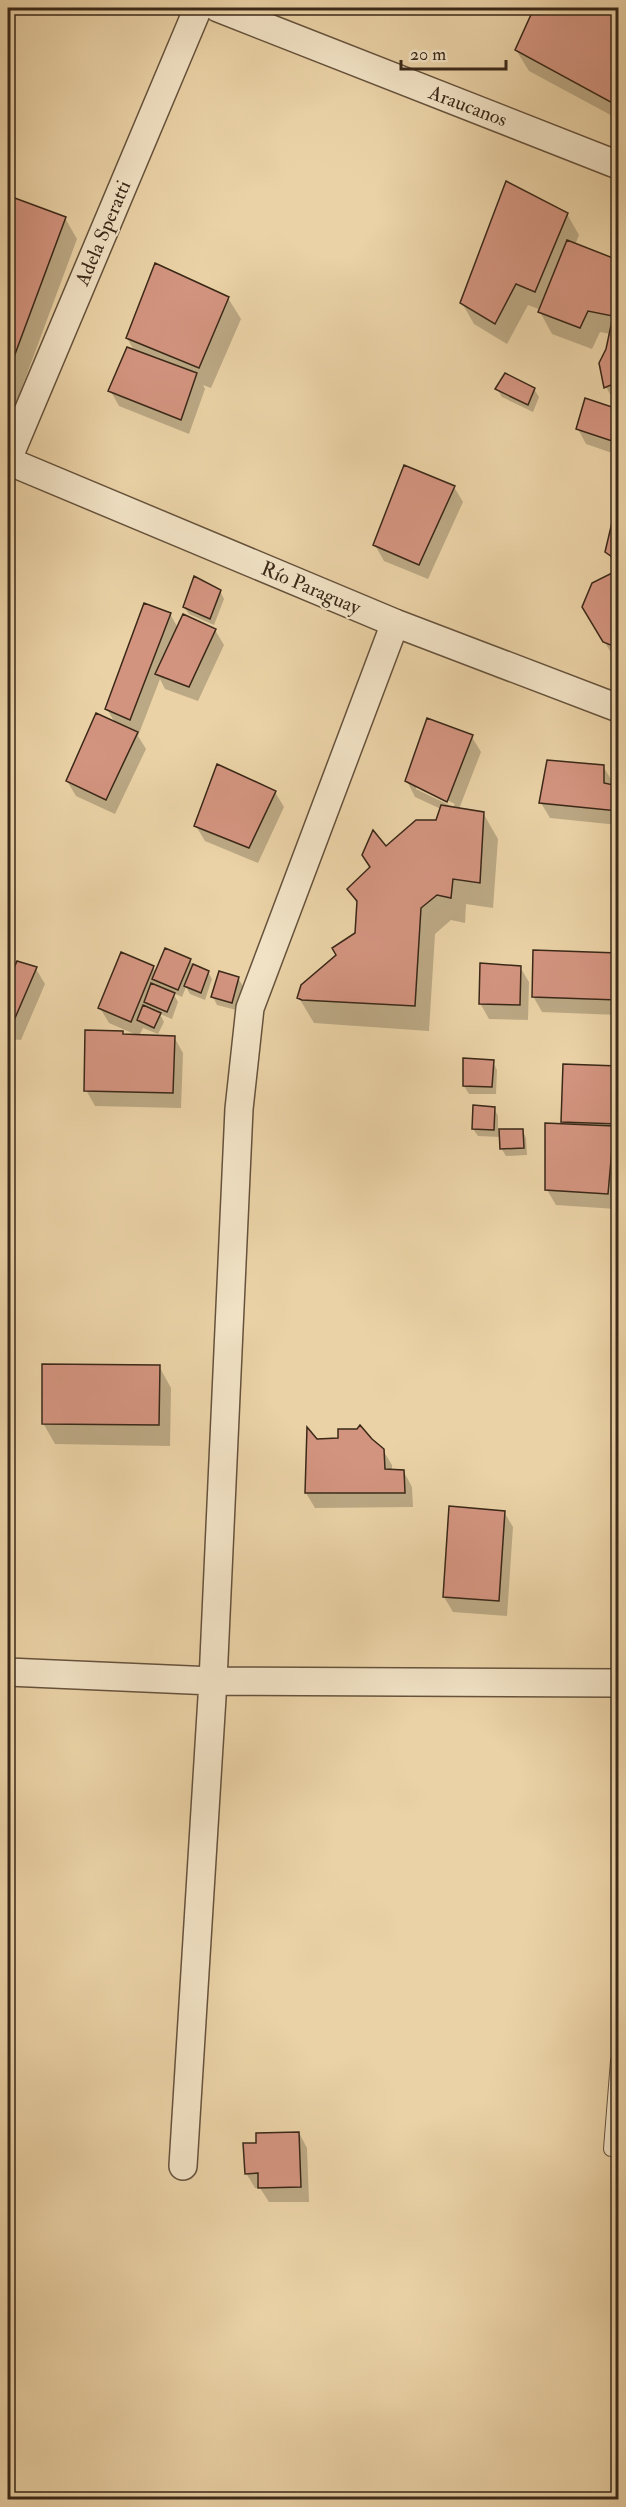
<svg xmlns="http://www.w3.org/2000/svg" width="626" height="2507" viewBox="0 0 626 2507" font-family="'IM FELL Double Pica',serif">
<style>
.shadow{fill:#0003;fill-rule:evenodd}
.building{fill:#d3947f;stroke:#3a2818;stroke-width:1.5}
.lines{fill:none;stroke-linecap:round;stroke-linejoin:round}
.lane-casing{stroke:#66523c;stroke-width:16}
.street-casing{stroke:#66523c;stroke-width:30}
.lane{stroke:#f1e2c5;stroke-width:14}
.street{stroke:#f1e2c5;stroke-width:27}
.labels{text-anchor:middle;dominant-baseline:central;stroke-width:4.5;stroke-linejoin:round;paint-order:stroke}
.street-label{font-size:20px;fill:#3a2818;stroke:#f1e2c5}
</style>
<rect width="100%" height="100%" fill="#ead2a6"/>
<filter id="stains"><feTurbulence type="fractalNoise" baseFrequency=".00333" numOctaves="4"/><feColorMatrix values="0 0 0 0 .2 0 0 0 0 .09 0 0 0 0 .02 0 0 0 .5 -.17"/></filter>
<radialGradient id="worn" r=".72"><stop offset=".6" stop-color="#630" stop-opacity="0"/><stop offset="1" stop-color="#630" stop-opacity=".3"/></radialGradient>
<path class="shadow" d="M536,8H618V119L529,71L516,50Z
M13,199L65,218L77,239L8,425V213Z
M567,214L579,235L575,245L618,262V408L606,387L607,350L611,334L600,332L592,349L552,334L540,312L541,310L528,305L507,344L474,324L462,303Z
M228,298L241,319L211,388L203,385L205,389L189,434L119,406L110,390L135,352L127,338Z
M497,389H534L539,397L533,412L502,397Z
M586,400L618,410V455L586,444L578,429Z
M454,487L463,502L428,579L384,561L375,545Z
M618,503V664L583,607L594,584L618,572L607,551Z
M220,591L224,599L214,625L189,614L184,607Z
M170,614L178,628L215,630L224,645L198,701L165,689L160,679L138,736L146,749L115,814L76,796L67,781L115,723L107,709Z
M472,737L481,752L459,809L483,813L498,839L493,908L466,904L465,923L451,920L435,934L429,1031L314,1023L299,998L356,933L358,906L349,889L371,868L385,848L437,821L441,809L415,797L407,781ZM416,785L455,804L453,807L416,789Z
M603,766L612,781V787L618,788V825L550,818L541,803Z
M275,792L284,807L258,863L205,841L196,826Z
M535,951L618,954V1015L542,1012L533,996Z
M190,960L193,966L208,972L212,979L205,1000L190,994L186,987L182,997L173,993L178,1002L172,1019L160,1014L164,1022L158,1034L143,1028L139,1036L109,1023L100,1008L153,967L156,973Z
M18,963L36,969L45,984L21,1040L10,1039L14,1045L12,1112H8V986Z
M520,967L529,982L528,1020L489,1019L480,1003Z
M238,978L243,986L236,1010L217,1005L213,997Z
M124,1036L174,1037L183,1053L181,1108L95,1106L86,1090Z
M465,1060L493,1062L497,1070L496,1094H469L464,1086Z
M564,1065L618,1067V1182L616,1209L556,1205L547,1190L565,1126L563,1121Z
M494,1108L498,1116V1131L522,1130L526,1138L527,1155L506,1156L501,1148V1137L478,1136L473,1129Z
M159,1366L171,1388L170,1446L55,1444L43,1423Z
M358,1431L383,1450L392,1465V1471L404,1472L412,1487L413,1507L315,1508L306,1493L316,1440L340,1439Z
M504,1512L513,1527L507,1616L453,1612L444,1597Z
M299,2133L307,2148L309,2202H269L260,2188H255L246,2173L258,2144Z"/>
<path class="building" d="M534,8H618V106L515,50Z
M506,181L568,213L535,292L516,284L495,324L460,303Z
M12,197L66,217L8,373V208Z
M567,240L618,260V382L604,388L599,363L606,349L613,316L588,311L580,328L538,312Z
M155,263L229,297L199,368L126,338Z
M127,347L197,373L181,420L108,391Z
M505,373L535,388L528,405L495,389Z
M585,398L618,409V443L576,429Z
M404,465L455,486L419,565L373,545Z
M618,497V561L605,552Z
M618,570V648L603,642L582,607L592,583Z
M194,576L221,590L210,619L183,607Z
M144,603L171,613L130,720L105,709Z
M183,614L216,629L189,687L155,674Z
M96,713L138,732L106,800L66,781Z
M427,718L473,735L447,802L405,781Z
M547,760L604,765V783L618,786V811L539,803Z
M217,764L276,791L249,848L194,826Z
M441,805L484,812L480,883L453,879L451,898L437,895L421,908L415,1006L302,1000L297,998L301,985L336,955L332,948L355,933L357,901L347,889L370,867L362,855L373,830L386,846L416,820H436Z
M165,948L191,959L178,990L152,979Z
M533,950L618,953V1000L532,997Z
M121,952L154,966L131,1022L98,1008Z
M17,961L37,967L12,1025H8V982Z
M480,963L521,966L520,1005L479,1004Z
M193,964L209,971L201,993L184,986Z
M219,971L239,977L232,1003L211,997Z
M151,983L175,993L167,1012L144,1002Z
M143,1005L161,1013L154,1028L137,1020Z
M85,1030L123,1031V1034L175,1036L173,1093L84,1091Z
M463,1058L494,1060L492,1087L463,1086Z
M563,1064L618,1066V1124L561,1122Z
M473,1105L495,1107L494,1130L472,1129Z
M545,1123L614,1126L608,1194L545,1190Z
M499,1129H523L524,1148L500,1149Z
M42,1364L160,1365L159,1425L42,1424Z
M360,1425L372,1439L384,1449L385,1469L404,1470L405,1493H305L307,1427L317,1439L338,1438V1429H357Z
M449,1506L505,1511L499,1601L443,1597Z
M299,2132L301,2187L258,2188V2173L245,2174L243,2143H256V2133Z"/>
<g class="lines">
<defs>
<path id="lane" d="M611,2149L618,2061"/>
<path id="street" d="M218,8L618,165
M8,459L198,8
M8,461L395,623L618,708
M8,1672L213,1681L618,1683
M183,2166L213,1681L239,1109L250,1008L395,623"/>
</defs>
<use href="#lane" class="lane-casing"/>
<use href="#street" class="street-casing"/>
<use href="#lane" class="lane"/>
<use href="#street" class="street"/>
</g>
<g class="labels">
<g class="street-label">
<text transform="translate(468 106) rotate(21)">Araucanos</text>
<text transform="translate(103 233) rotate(-67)">Adela Speratti</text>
<text transform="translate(311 588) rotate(23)">Río Paraguay</text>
</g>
</g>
<rect width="626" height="2507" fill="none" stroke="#ead2a6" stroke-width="30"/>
<rect x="9" y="9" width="608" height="2489" fill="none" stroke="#3a2818" stroke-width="3"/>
<rect x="15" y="15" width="596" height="2477" fill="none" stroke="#3a2818" stroke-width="1.5"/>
<path d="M401 60v9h105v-9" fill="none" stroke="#3a2818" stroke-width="3"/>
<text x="410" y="60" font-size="18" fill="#3a2818" stroke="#f1e2c5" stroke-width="4.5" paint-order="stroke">20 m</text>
<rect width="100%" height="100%" filter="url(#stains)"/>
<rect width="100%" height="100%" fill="url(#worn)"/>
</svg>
